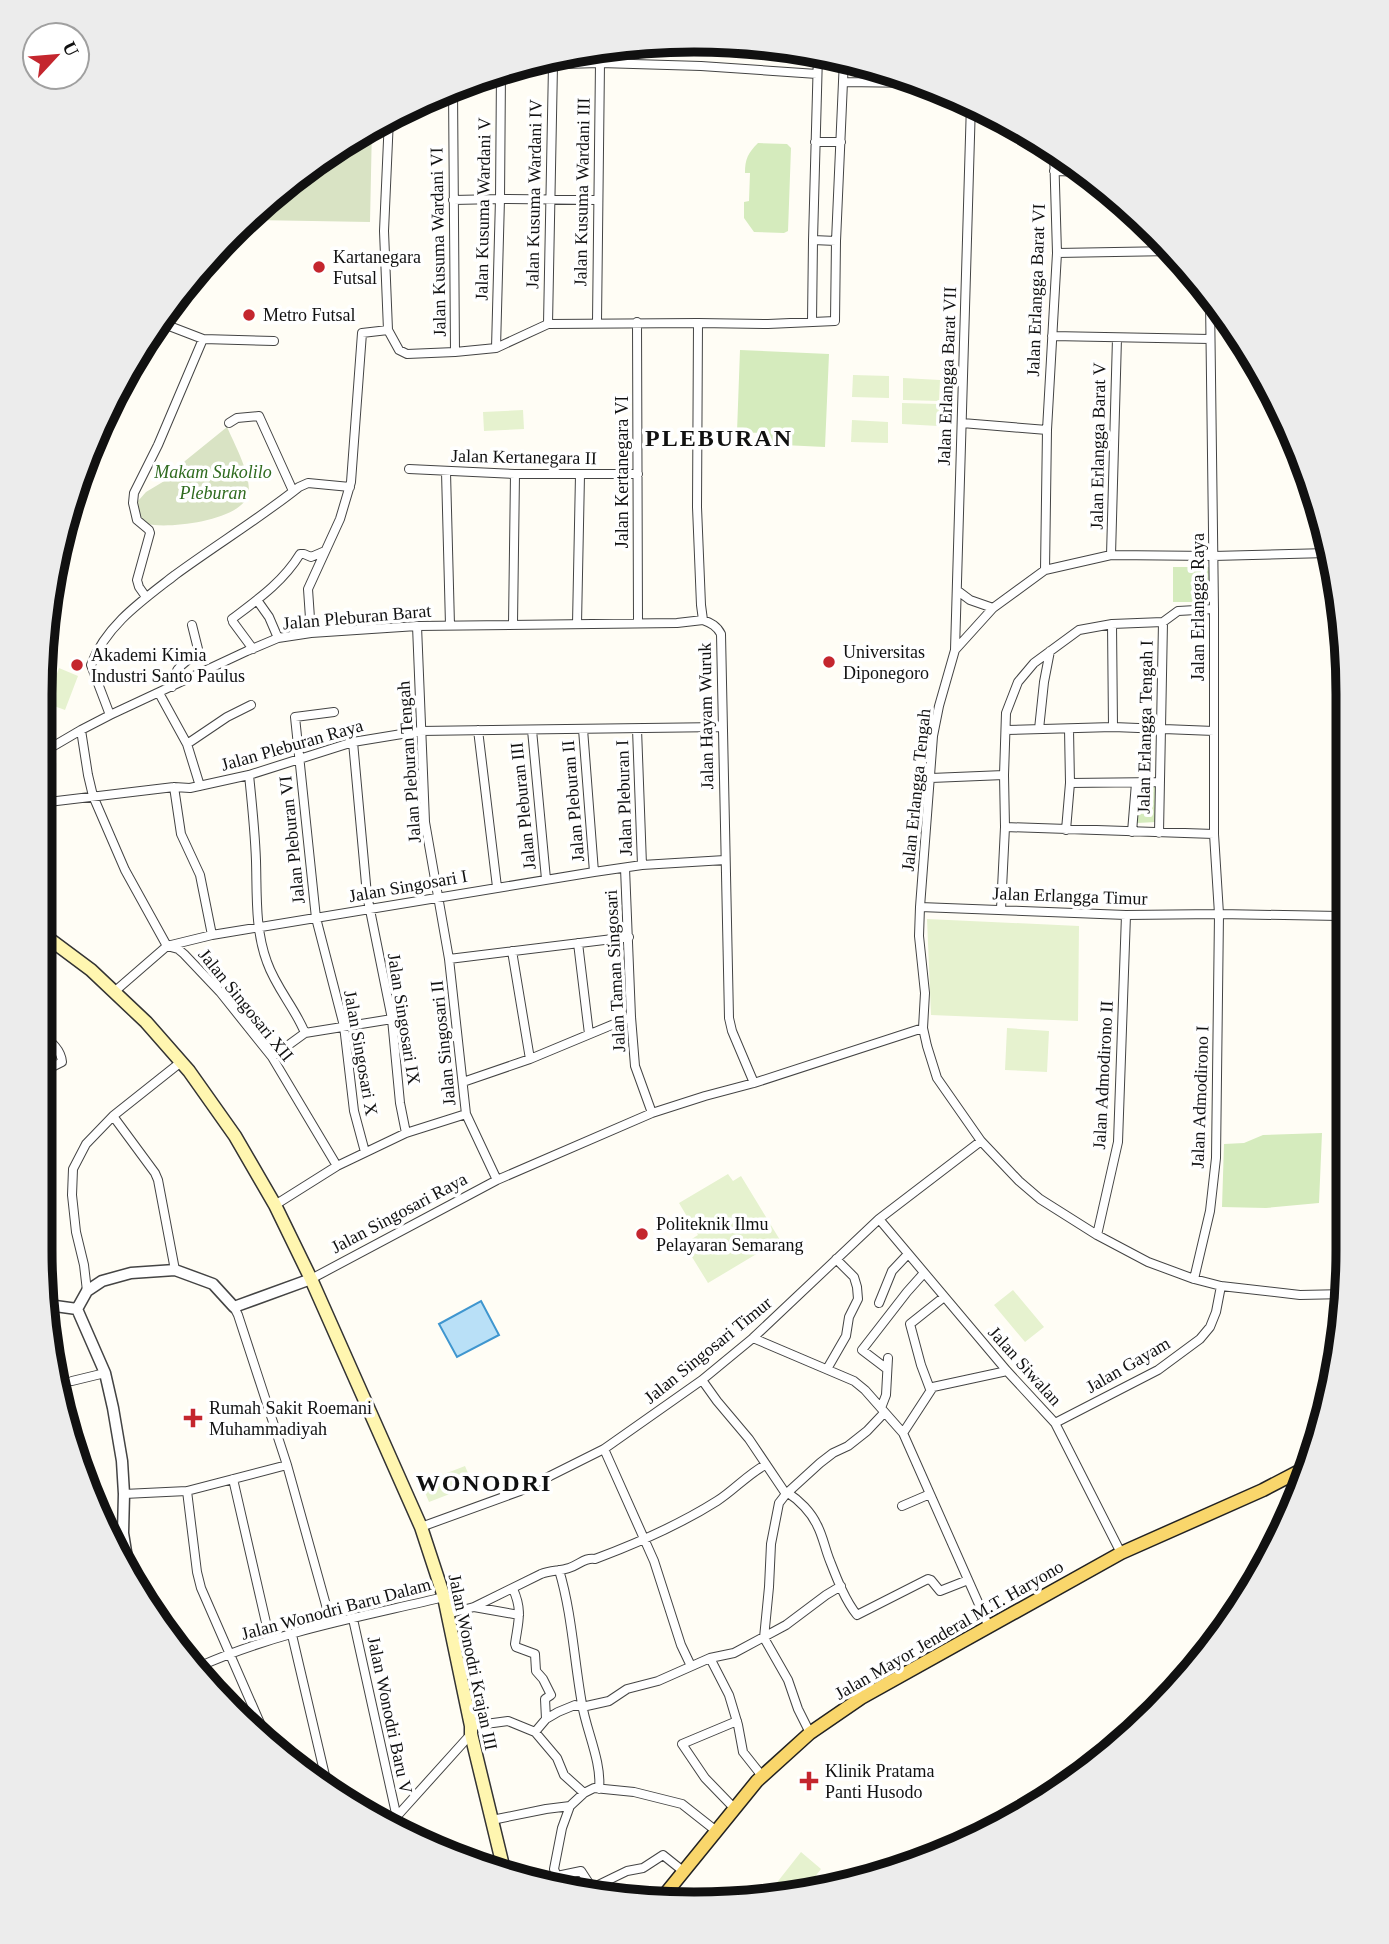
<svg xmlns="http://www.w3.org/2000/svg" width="1389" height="1944" viewBox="0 0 1389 1944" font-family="Georgia,serif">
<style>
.green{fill:#d5ebbd}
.cemetery{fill:#d9e3c4}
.pitch{fill:#e6f2cf}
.water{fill:#b9e0f7;stroke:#3f96cf;stroke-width:2}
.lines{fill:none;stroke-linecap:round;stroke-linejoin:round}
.minor-casing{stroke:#444;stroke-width:10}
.tertiary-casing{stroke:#444;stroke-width:13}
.secondary-casing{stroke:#333;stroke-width:15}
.primary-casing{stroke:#222;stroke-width:15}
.minor{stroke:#fff;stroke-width:8}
.tertiary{stroke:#fff;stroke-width:10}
.secondary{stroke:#fff6b0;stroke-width:12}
.primary{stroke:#f9d66b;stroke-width:12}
.poi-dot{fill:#c4262e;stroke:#fff;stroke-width:2.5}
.labels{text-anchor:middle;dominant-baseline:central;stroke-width:7;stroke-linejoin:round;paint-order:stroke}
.street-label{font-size:18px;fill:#111;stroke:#fff}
.poi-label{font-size:18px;fill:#111;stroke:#fff;text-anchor:start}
.park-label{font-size:18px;font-style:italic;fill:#2f6b1f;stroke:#fff}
.district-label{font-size:24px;font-weight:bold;letter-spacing:2px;fill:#111;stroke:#fff}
.rim{fill:none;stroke:#111;stroke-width:9}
</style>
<rect width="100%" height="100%" fill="#fffdf5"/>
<path class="green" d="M758,143L787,144L791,148L788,231L784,233L754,232L744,218V202L749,201L750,173H745C745,159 748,153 758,143Z
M740,350L829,354L825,447L761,444V433L737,432Z
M1173,567H1211L1209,602H1173Z
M1136,785H1155L1156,822L1137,823Z
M1322,1133L1319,1203L1266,1208L1222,1207L1224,1144L1244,1143L1263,1135Z"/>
<path class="cemetery" d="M372,126L370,222L249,220L263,202Z
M227,427C234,443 253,478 248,495C240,521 169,529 147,524L139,515L138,501L146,492L176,474L185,461Z"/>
<path class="pitch" d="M853,375L889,376V398L852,397Z
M903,378L940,380L939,401L903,400Z
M902,403L939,404L938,426L902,424Z
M523,410L524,429L484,431L483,412Z
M852,420L888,422V443L851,442Z
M59,668L78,676L65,710L46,703Z
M927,919L1079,926L1078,1021L931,1015Z
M1007,1028L1049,1031L1047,1072L1005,1070Z
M728,1174L733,1181L741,1176L780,1240L708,1283L684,1244L698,1235L679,1203Z
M1013,1290L1044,1327L1025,1342L994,1305Z
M465,1466L473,1485L429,1502L421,1483Z
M801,1852L821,1869L803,1892L788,1896L775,1885Z"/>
<path class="water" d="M481,1301L499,1335L457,1357L439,1324Z"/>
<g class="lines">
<defs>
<path id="minor" d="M528,65L600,63L701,66L817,74
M843,82L918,83
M453,89L455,352
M389,118L384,231L388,330L399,350L407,354L455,352L496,348L548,324L698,323
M815,142H841
M1054,171L1087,172
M453,200L500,199L597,200
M813,240L836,241
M1057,253L1173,251
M812,321L813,240L818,55
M597,322L600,63
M637,322L638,622
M164,324L203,339L274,341
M548,324L553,65
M1052,336L1210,339
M496,348L500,199L501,71
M229,423L237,418L259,416L293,491
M962,423L1047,430
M409,469L515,474H638
M446,472L450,625
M1111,555L1117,338
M1045,570L1047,430L1057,253L1054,151
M958,591L970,600L993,608
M146,597L139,587L137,580L150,533L149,530L137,520L133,503L134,493L158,445L203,339
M257,600L269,617L278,638
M232,619C257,600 283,582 300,554H304L311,557L325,551
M233,622L253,649
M513,624L515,474
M577,624L580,475
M1112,624L1113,727
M417,626L425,822L449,959L466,1114L497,1180
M311,633L308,589L340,519L351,482L362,333L388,330
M955,650L971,103
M172,687C177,659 185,668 198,649L192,625
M159,693L187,744L200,786
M334,712L295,717L316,918L344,1026L354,1111L365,1152
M110,715L91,665C106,625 143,600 175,575C216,545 260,518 299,487L308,483L350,487
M583,729L594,872
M637,729L642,865
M1039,729L1044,682L1050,651
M81,730L88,775L93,796L125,870L167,946L178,949L184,954L220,992L272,1057L337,1166
M478,730L497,887
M532,730L546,879
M1006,730L1113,727L1214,731
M353,742L367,895L392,1019L400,1103L406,1133
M187,744L227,717L251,705
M40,754L81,730L110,715L247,651L278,638L311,633L417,626L677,623L703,620
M249,775C252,804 255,832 256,861C257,894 255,930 267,962C276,988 295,1008 305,1033
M931,778L1004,775
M1070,783L1160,782
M174,787L181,834L200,875L212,935
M40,803L174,787L190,788L249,775L353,742L420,731L722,727
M1005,827L1214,834
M1066,830L1070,783L1069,729
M1132,832L1136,783
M1159,833L1163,622
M625,868L631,1017L635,1066L652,1113
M920,907L933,736L939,706L955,650L993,608L1045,570L1111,555L1213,556L1328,553
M1001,909L1005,827L1004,775L1006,713L1018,682L1034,663L1079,630L1112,624L1163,622L1178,611L1214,609
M1340,916L1219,914L1126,915L920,907L919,936L925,993L923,1028L927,1046L937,1078L981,1141L1019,1181L1040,1199L1097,1235L1148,1262L1194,1279L1221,1286L1300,1295L1346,1294
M578,943L589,1034
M512,951L530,1059
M449,959L629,937
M114,992L167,946L212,935L594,872L642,865L725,860
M272,1057L305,1033L392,1019
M40,1073L62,1062C61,1049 50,1041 40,1033
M463,1082L530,1059L631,1017
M754,1083L732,1031L729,1018L721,634C717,626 711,623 703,620L701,605L697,507L698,323L768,324L835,321L836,241L844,59
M113,1116L155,1173L158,1180L175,1270
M275,1205L337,1166L406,1133L466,1114
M879,1219L1007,1371L1055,1423L1121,1553
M1097,1235L1118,1142L1126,915
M311,1279L497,1180L652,1113L705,1096L754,1083L923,1028
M1194,1279L1210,1211L1216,1158L1219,914L1214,834V609L1210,300
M87,1291L84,1265L76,1232L72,1195L73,1169L86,1144L113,1116L181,1062
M879,1303L892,1271L908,1254
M234,1307L238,1315L287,1465
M753,1338L854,1381L865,1390L903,1433L989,1627
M827,1369L846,1336L849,1317L858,1299L857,1287L854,1277L836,1259
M887,1369L862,1350L907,1292L924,1273
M702,1380L717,1401L749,1439L786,1494L779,1503L771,1544L769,1587L764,1638L788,1680L798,1709L810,1733
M72,1381L105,1373
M930,1389L921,1365L910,1324L944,1297
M881,1408L886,1395L888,1358
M1055,1423L1158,1370L1200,1339L1210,1327L1216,1312L1221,1286
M903,1433L933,1387L1007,1371
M604,1449L654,1561L681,1645L691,1666
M233,1479L270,1640
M187,1491L197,1572L201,1588L270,1746
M788,1493C799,1500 811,1512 817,1525C823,1536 825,1549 830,1561C837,1579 845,1600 857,1615L928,1579L931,1580L940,1591L968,1580
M124,1494L187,1491L287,1465L331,1623
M786,1494L820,1463L833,1453L848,1446L867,1431L884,1413
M902,1506L930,1494
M421,1527L520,1491L604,1449L702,1380L753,1338L879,1219L981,1141
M559,1570C572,1613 574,1660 582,1704C586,1730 602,1762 599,1789
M513,1589C523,1611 518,1622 515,1644L516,1647L535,1654L536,1671L543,1679L551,1695L545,1699L546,1719L535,1732
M474,1607L519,1615
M447,1614L474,1607L541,1574C550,1570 560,1571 569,1568C579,1565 585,1557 595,1559C638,1543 679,1525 717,1501C734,1490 747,1475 765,1465
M353,1619L397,1818
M292,1635L327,1784
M710,1658L729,1695L738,1725L743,1752L762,1776
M198,1667C276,1632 361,1617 444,1597
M546,1719L558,1712L575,1705L582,1707L609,1701L627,1689L658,1681L710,1658L734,1653L786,1625L826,1595L841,1586
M471,1726L508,1721L535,1732L557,1758L564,1775L584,1793
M734,1808L705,1778L682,1744L737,1721
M492,1820L546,1809L570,1806
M389,1825L471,1734
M683,1871L663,1855L643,1868L627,1871L592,1888L581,1871L557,1876L554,1869L562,1828L570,1806L584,1793L594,1788L634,1792L682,1804L715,1830"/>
<path id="tertiary" d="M48,1305L77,1309L87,1291L102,1281L131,1273L175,1270L213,1284L234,1307L311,1279
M77,1309L105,1373L113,1408L122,1461L124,1494L123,1533L128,1564"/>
<path id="secondary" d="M114,403L132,362
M40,932L91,970L146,1022L189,1071L235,1136L275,1205L311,1279L421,1527L444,1597L471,1726V1734L503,1866"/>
<path id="primary" d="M1342,605C1342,744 1339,884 1341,1023L1343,1029L1346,1298
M662,1898L757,1781L810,1733L861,1698L1121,1553L1263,1490L1309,1466"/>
</defs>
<use href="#minor" class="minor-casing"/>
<use href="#tertiary" class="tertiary-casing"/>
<use href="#secondary" class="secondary-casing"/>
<use href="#primary" class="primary-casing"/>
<use href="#minor" class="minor"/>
<use href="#tertiary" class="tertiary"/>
<use href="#secondary" class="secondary"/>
<use href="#primary" class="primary"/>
</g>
<g class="poi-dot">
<circle cx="319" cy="267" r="7"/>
<circle cx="249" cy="315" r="7"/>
<circle cx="829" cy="662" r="7"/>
<circle cx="77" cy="665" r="7"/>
<circle cx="642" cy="1234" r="7"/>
<path d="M189.5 1407.5h7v7h7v7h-7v7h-7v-7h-7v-7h7z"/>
<path d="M805.5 1770.5h7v7h7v7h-7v7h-7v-7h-7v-7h7z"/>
</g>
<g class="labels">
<g class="street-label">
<text transform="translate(582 192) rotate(-89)">Jalan Kusuma Wardani III</text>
<text transform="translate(534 194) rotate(-89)">Jalan Kusuma Wardani IV</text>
<text transform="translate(483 209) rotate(-89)">Jalan Kusuma Wardani V</text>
<text transform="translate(438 242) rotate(-91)">Jalan Kusuma Wardani VI</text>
<text transform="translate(1036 290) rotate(-88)">Jalan Erlangga Barat VI</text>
<text transform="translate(947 376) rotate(-88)">Jalan Erlangga Barat VII</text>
<text transform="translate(1098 446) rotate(-89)">Jalan Erlangga Barat V</text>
<text transform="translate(524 457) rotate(1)">Jalan Kertanegara II</text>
<text transform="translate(622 472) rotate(-90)">Jalan Kertanegara VI</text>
<text transform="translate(1198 607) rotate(-90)">Jalan Erlangga Raya</text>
<text transform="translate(357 617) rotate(-5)">Jalan Pleburan Barat</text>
<text transform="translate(706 716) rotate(-91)">Jalan Hayam Wuruk</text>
<text transform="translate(1145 727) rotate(-89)">Jalan Erlangga Tengah I</text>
<text transform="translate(292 745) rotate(-16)">Jalan Pleburan Raya</text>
<text transform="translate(409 762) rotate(-94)">Jalan Pleburan Tengah</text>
<text transform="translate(916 790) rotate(-84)">Jalan Erlangga Tengah</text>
<text transform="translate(624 798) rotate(-92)">Jalan Pleburan I</text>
<text transform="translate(573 801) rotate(-95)">Jalan Pleburan II</text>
<text transform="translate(523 806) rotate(-96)">Jalan Pleburan III</text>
<text transform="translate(292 840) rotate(-96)">Jalan Pleburan VI</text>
<text transform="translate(408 886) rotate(-10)">Jalan Singosari I</text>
<text transform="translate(1070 896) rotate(2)">Jalan Erlangga Timur</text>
<text transform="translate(615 971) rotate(-93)">Jalan Taman Singosari</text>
<text transform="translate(246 1005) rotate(51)">Jalan Singosari XII</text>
<text transform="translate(404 1019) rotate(81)">Jalan Singosari IX</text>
<text transform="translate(443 1043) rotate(-96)">Jalan Singosari II</text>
<text transform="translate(361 1053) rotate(80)">Jalan Singosari X</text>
<text transform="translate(1103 1075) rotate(-87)">Jalan Admodirono II</text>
<text transform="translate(1200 1097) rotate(-88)">Jalan Admodirono I</text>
<text transform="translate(399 1213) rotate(-28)">Jalan Singosari Raya</text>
<text transform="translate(708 1350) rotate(-39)">Jalan Singosari Timur</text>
<text transform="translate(1128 1365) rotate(-30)">Jalan Gayam</text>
<text transform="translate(1025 1366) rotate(48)">Jalan Siwalan</text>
<text transform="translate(336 1609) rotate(-15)">Jalan Wonodri Baru Dalam</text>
<text transform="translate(949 1630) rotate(-30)">Jalan Mayor Jenderal M.T. Haryono</text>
<text transform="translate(473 1662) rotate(78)">Jalan Wonodri Krajan III</text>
<text transform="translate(390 1715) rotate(78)">Jalan Wonodri Baru V</text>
</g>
<g class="poi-label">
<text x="333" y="257">Kartanegara<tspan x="333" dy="21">Futsal</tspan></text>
<text x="263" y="315">Metro Futsal</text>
<text x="843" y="652">Universitas<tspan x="843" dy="21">Diponegoro</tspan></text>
<text x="91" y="655">Akademi Kimia<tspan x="91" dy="21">Industri Santo Paulus</tspan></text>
<text x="656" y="1224">Politeknik Ilmu<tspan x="656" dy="21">Pelayaran Semarang</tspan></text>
<text x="209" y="1408">Rumah Sakit Roemani<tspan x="209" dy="21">Muhammadiyah</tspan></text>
<text x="825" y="1771">Klinik Pratama<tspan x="825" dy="21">Panti Husodo</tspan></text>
</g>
<g class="park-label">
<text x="213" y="472">Makam Sukolilo<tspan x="213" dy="21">Pleburan</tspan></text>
</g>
<g class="district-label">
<text x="719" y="438">PLEBURAN</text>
<text x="484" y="1483">WONODRI</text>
</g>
</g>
<path d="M0 0H1389V1944H0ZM694 52H694A642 642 0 0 1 1336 694V1250A642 642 0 0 1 694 1892H694A642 642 0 0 1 52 1250V694A642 642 0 0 1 694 52Z" fill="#ececec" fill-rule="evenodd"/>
<path class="rim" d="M694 52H694A642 642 0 0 1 1336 694V1250A642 642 0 0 1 694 1892H694A642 642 0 0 1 52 1250V694A642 642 0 0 1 694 52Z"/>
<g transform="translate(56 56) rotate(64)"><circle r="33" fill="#ffffff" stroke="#a0a0a0" stroke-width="2"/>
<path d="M0-5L12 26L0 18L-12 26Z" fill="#c4262e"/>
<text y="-10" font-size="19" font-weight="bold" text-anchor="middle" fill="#111111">U</text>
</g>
</svg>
